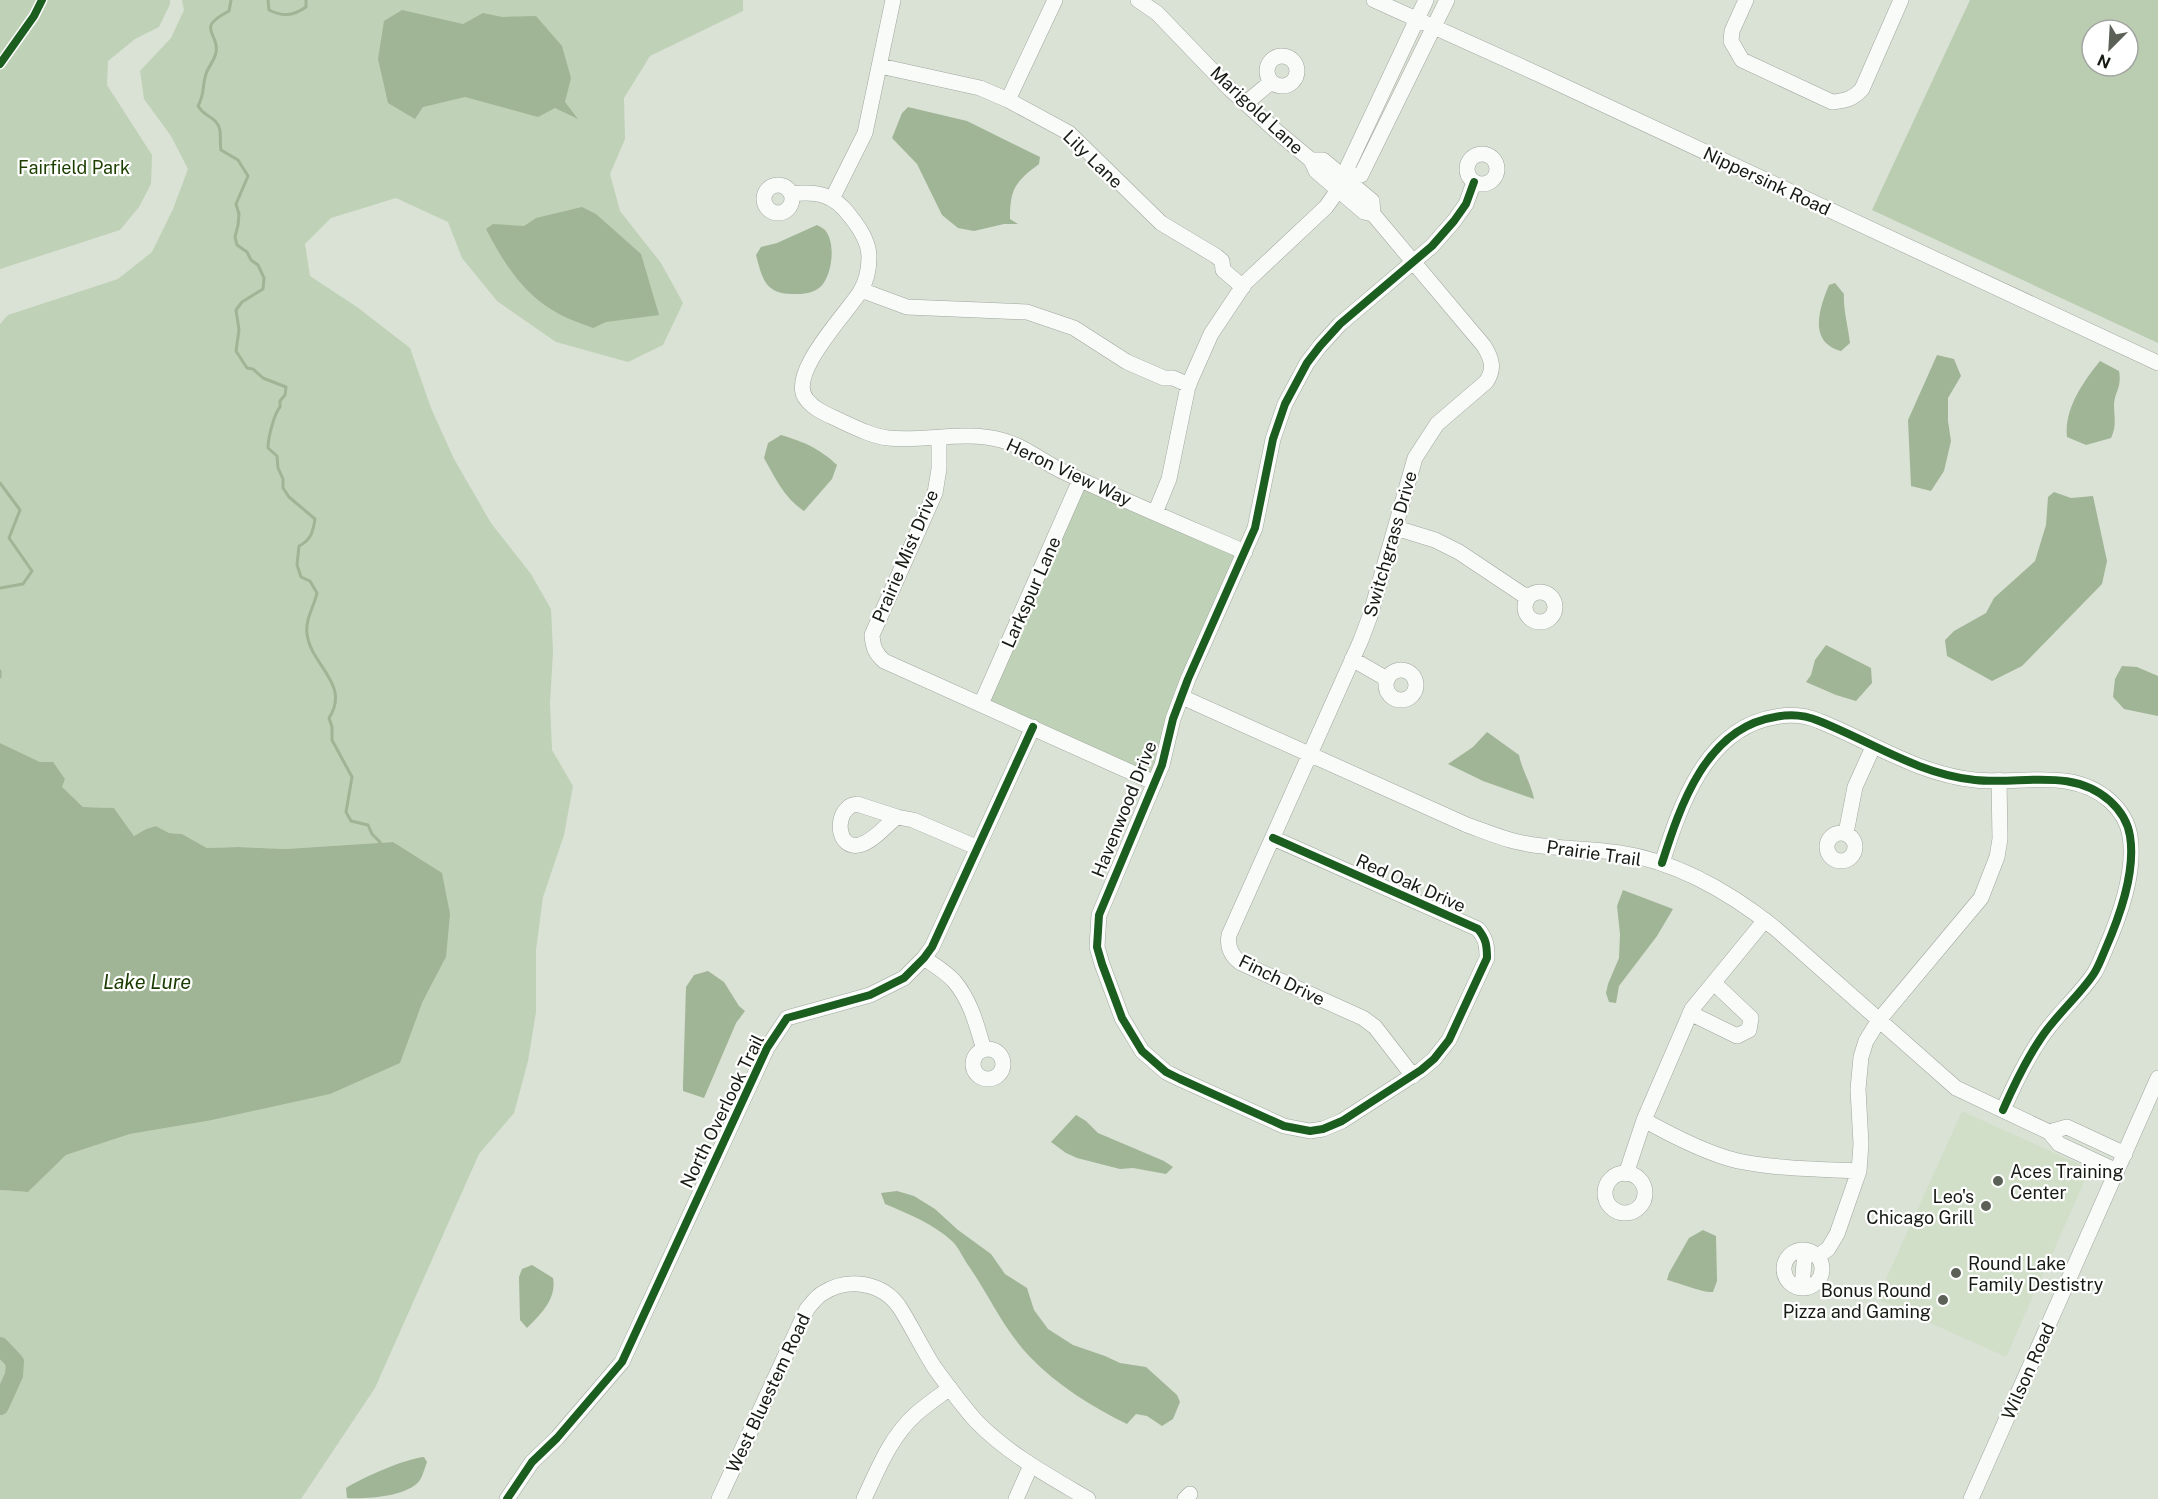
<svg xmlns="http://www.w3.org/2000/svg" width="2158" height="1499" viewBox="0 0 2158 1499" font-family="'Public Sans',sans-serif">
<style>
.built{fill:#d1dfc9}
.green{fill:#bfd1b6}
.forest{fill:#bacdb1;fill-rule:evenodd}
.water{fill:#a0b595}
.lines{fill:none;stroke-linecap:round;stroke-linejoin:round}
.stream{stroke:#a0b595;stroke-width:3}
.river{stroke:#a0b595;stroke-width:18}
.minor-casing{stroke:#a0a69d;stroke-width:16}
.minor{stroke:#f9fbf9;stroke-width:15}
.cycleway-casing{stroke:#fff;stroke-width:11}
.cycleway{stroke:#1b5e20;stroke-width:8}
.poi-dot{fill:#5b6157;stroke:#fff;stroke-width:2}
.labels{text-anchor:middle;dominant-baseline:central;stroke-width:4.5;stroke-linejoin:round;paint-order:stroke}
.street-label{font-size:18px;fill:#161b13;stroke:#fff}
.park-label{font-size:18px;fill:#1c3f00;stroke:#fff}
.poi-label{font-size:18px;fill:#161b13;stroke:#fff;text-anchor:start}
.water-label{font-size:20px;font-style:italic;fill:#1a3c00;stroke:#fff}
</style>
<rect width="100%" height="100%" fill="#dae2d6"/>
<path class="built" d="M1962,1111L2090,1169L2006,1357L1877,1299Z"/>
<path class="green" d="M0,0H170V4L159,27L135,39L108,61L107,85L152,155L151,184L139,207L120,230L0,269Z
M182,0H743V11L650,56L624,98L625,139L610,174L620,211L661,263L683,303L663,345L628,362L556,342L497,301L462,258L448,222L396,198L331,218L305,244L310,276L357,307L410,348L431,408L454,459L491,523L531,574L551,609L553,652L550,703L552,750L573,786L564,835L543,897L536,950V1012L528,1061L514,1113L479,1154L375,1388L301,1499H0V1190L28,1192L66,1155L130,1134L207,1121L422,1003L446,957L393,842L285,849L238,847L207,848L182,834L169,833L156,826L146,829L134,836L114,808L83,807L61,787L65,779L40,762L0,743V324L8,315L118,279L152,252L173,209L188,169L171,136L144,99L140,71L171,38L184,10Z
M1084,486L1237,556L1152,775L989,701Z"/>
<path class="forest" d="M1970,0H2158V343L1872,210ZM2092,30H2128V66H2092Z"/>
<path class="water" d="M402,10L463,24L483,13L502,17L536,16L562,46L571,78L565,102L578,119L555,108L538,117L465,97L423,107L415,119L388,103L378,59L384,21Z
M908,107L967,121L1040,157L1039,164C1015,182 1010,189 1010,219L1018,224H1004L974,231L958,228L942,215L917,164L892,138L902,113Z
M582,207L596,214L641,254L659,315L606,322L593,328C580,323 565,318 554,311C522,293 502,260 486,229L493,224L524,226L536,218Z
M817,225C820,227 823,228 825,230C836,243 832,272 823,284C817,292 806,294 798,294C766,295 763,282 756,255L761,247L777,243Z
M1835,283L1844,294C1843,309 1848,326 1850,343L1841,351C1808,342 1819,309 1829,285Z
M1937,355L1954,359L1961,376L1948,398V421L1951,441L1944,471L1931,491L1911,486L1908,420Z
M2100,361L2119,371C2122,387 2115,391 2114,404C2114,418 2117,425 2111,438L2086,445L2067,437C2064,409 2083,382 2100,361Z
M781,435C804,442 819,448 837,465L832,479L804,511C785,499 775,478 764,458L768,443Z
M2054,492L2071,498L2093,496L2107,561L2102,584L2022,666L1992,681L1947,656L1945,640L1954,631L1986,613L1994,598L2035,561L2046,525L2048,497Z
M1826,645L1871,668L1872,683L1856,701L1836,695L1806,682L1811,675L1815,660Z
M2122,666L2137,667L2158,676V716L2124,709L2113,697L2115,679Z
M1487,732L1519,755C1522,771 1531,783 1534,799L1483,781L1448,764L1473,747Z
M0,743L40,762H53L65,779L62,787L83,807L114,808L134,836L146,829L156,826L169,833L182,834L207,848L238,847L285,849L393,842L442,873L450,914L446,957L422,1003L400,1063L330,1094L207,1121L130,1134L66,1155L28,1192L0,1190Z
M1623,890L1673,909L1657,936L1619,986L1616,1003L1609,1002L1606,993L1608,984L1619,958L1620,934L1617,906Z
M708,971L724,982L739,1006L745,1011L736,1023L704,1098L683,1091V1085L686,987L694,975Z
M1076,1115L1086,1121L1098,1133L1164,1161L1173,1167L1166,1174L1133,1168L1120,1169L1077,1158L1066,1153L1051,1142Z
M897,1191L914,1196L935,1209L958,1230L991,1254L1005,1274L1027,1288L1034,1310L1048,1329L1073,1345L1105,1356L1120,1363L1146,1367L1177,1395L1180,1402L1173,1419L1162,1426L1147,1416L1136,1414L1127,1424C1092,1407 1057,1385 1030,1357C1004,1330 989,1295 968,1265C963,1258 959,1248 953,1242C934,1224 909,1214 885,1204L881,1193Z
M1703,1230L1716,1236L1717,1281L1713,1292C1703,1293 1679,1283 1667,1280L1669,1273L1689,1238Z
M532,1265L553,1278C557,1299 540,1315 527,1328L520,1320L519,1277L522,1269Z
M424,1457L427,1462C425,1467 423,1475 420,1480C408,1497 366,1499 347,1498L346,1488C364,1477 404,1459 424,1457Z"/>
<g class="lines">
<path class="stream" d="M231,0L229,11C194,29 220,33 216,52C215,60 208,67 206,74C202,86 205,94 198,106C204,116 209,114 216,122C223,129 219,141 221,150L238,160L248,176L236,204L239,214L238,225L235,237L237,245L247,252L251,260L258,265L264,278L263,289L242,302L236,310L239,330L236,351L247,368L253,369L263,378L286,387L285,395L280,401V407C274,414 268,438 268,448L277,456L278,468L283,479V488L289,497L315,519C313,532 311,540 299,546L297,565L301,577L310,581L317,593C314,607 305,619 307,634C311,666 351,684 329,718L332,727V740L352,777L346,812L351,821L368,825L372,834L380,842
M268,0L269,10C283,17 293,16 306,7V0
M0,483L20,510L9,538L32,571L23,584L0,588
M0,671V677"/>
<path class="river" d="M0,1346L15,1362L14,1375L0,1406"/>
<defs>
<path id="minor" d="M1138,0L1157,13L1230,89L1275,130L1311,160H1323L1372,201L1373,214
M1374,0L1538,74L2158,363
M1746,0L1732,31L1731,41L1742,60L1832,102C1845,101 1853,99 1862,89L1901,0
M1267 71a15 15 0 1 1 30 0a15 15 0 1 1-30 0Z
M880,66L980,88L1008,100L1069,133L1161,223L1216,256L1222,261L1223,270L1243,287
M1008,100L1055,0
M1246,103L1271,82
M1467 169a15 15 0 1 1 30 0a15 15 0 1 1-30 0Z
M1311,160L1316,171L1364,212L1373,214
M1348,176L1361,175L1447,0
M1348,176V166L1426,0
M764 199a14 14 0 1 1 28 0a14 14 0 1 1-28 0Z
M791,194C817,191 834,194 850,216C859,227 869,243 869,257C869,269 866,282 860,292C847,313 785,376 807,400C816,411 829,415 841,421C856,428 872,436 888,438C925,442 965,430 1001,440C1025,446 1044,463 1066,473C1125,501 1185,526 1245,552
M832,199L865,133L893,0
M1373,214L1484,346C1492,359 1495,369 1486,382L1437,424L1415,458L1370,616L1361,640L1229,935C1227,947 1231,956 1241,963L1363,1018L1375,1027L1413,1076
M861,290L907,307L1027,312L1074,328L1127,362L1164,378H1173L1189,385
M939,438V469L935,493L872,635C873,647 875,653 884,661L1155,783
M1155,513L1169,479L1188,386L1211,334L1245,283L1326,207L1348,176
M1396,528L1435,540L1459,552L1528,598
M1525 607a15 15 0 1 1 30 0a15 15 0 1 1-30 0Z
M1352,659L1387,679
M1386 685a15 15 0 1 1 30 0a15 15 0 1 1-30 0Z
M1182,697L1467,825C1481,830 1496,836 1510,840C1546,850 1584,847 1620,853C1679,862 1731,893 1776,929L1956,1088L2049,1132L2059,1144L2117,1171
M981,704L1080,480
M857,804L897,817C886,825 873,842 859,845C838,849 835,818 848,808C850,805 854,805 857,804Z
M897,817L913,820L976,847
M1827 847a14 14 0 1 1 28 0a14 14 0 1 1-28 0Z
M1846,833L1855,787L1873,747
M1273,838L1478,929C1486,939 1487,945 1487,958L1449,1040L1434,1059L1421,1070L1342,1121L1323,1129L1310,1131L1284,1126L1180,1079L1166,1072L1142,1051L1122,1018L1102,964L1097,947L1099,915L1162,765L1173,719L1188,679L1255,528L1273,439L1285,404L1307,363L1320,346L1340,324L1432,246L1454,221L1466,204L1474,182
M1662,863C1680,806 1706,728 1775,717C1789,714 1805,715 1819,721C1872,742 1918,774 1975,780C2022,785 2072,767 2110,801C2120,810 2128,823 2130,836C2136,873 2119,918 2105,950C2101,959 2098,968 2093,975C2078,997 2056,1015 2041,1038C2026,1060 2014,1085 2003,1110
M924,958C934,965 946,972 954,981C971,1001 977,1026 984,1050
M1690,1013L1737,1036L1749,1030L1751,1018L1714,983
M973 1064a15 15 0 1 1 30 0a15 15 0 1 1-30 0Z
M1644,1120C1671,1135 1708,1154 1738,1161C1777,1169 1819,1169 1859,1171
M2049,1132L2067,1127L2125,1154
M1605 1193a20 20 0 1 1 40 0a20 20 0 1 1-40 0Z
M1626,1174L1644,1120L1692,1009L1765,920
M1784 1269a19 19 0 1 1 38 0a19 19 0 1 1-38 0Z
M1818,1256L1828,1249L1837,1234L1859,1171L1861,1144L1858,1089L1861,1057L1866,1041L1879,1020L1981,898L1997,857L2000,839L1999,780
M1802,1287L1805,1251
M507,1499L532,1462L557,1438L622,1362L767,1048L787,1018L870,995L904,978L924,958L932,947L1033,727
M719,1499L807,1309C812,1303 817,1296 823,1293C848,1277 883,1282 900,1308C912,1327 922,1348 934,1367C947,1385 961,1404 976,1421C1008,1454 1049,1476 1088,1499
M864,1499C878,1469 891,1436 916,1414C926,1405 938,1397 950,1388
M1016,1499L1031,1465
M1185,1499L1190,1494
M1971,1499L2158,1078"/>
</defs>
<use href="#minor" class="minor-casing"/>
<use href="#minor" class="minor"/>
<defs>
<path id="cycleway" d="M0,64L34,16L42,0
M1273,838L1478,929C1486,939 1487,945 1487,958L1449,1040L1434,1059L1421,1070L1342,1121L1323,1129L1310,1131L1284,1126L1180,1079L1166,1072L1142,1051L1122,1018L1102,964L1097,947L1099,915L1162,765L1173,719L1188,679L1255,528L1273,439L1285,404L1307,363L1320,346L1340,324L1432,246L1454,221L1466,204L1474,182
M1662,863C1680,806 1706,728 1775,717C1789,714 1805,715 1819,721C1872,742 1918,774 1975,780C2022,785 2072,767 2110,801C2120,810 2128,823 2130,836C2136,873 2119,918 2105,950C2101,959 2098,968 2093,975C2078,997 2056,1015 2041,1038C2026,1060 2014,1085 2003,1110
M507,1499L532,1462L557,1438L622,1362L767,1048L787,1018L870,995L904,978L924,958L932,947L1033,727"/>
</defs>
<use href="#cycleway" class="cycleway-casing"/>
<use href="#cycleway" class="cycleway"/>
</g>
<g class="poi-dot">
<circle cx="1998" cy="1181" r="6"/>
<circle cx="1986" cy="1206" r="6"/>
<circle cx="1956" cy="1273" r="6"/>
<circle cx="1943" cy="1300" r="6"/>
</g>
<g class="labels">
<g class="street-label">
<text transform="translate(1257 110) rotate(43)">Marigold Lane</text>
<text transform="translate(1093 159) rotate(44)">Lily Lane</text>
<text transform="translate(1767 181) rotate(25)">Nippersink Road</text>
<text transform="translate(1069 472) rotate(25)">Heron View Way</text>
<text transform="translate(1390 544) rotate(-74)">Switchgrass Drive</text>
<text transform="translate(905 556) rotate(-67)">Prairie Mist Drive</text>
<text transform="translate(1031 592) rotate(-66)">Larkspur Lane</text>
<text transform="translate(1124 809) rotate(-68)">Havenwood Drive</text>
<text transform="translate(1594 853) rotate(8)">Prairie Trail</text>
<text transform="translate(1411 883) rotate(24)">Red Oak Drive</text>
<text transform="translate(1282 980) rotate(26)">Finch Drive</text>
<text transform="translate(722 1111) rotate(-64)">North Overlook Trail</text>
<text transform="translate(2028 1371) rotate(-66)">Wilson Road</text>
<text transform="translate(768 1393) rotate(-65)">West Bluestem Road</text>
</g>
<g class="park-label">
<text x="74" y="167">Fairfield Park</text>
</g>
<g class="poi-label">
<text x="2010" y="1171">Aces Training<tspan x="2010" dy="21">Center</tspan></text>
<text x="1974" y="1196" text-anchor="end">Leo's<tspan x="1974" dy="21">Chicago Grill</tspan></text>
<text x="1968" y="1263">Round Lake<tspan x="1968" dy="21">Family Destistry</tspan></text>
<text x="1931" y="1290" text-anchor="end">Bonus Round<tspan x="1931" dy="21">Pizza and Gaming</tspan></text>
</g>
<g class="water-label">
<text x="147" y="982">Lake Lure</text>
</g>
</g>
<g transform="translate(2110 48) rotate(204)"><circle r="28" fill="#ffffff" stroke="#a2a4a1" stroke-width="1.5"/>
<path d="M0-4.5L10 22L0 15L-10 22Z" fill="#5b6157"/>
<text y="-9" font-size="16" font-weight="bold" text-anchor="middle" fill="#161b13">N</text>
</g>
</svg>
